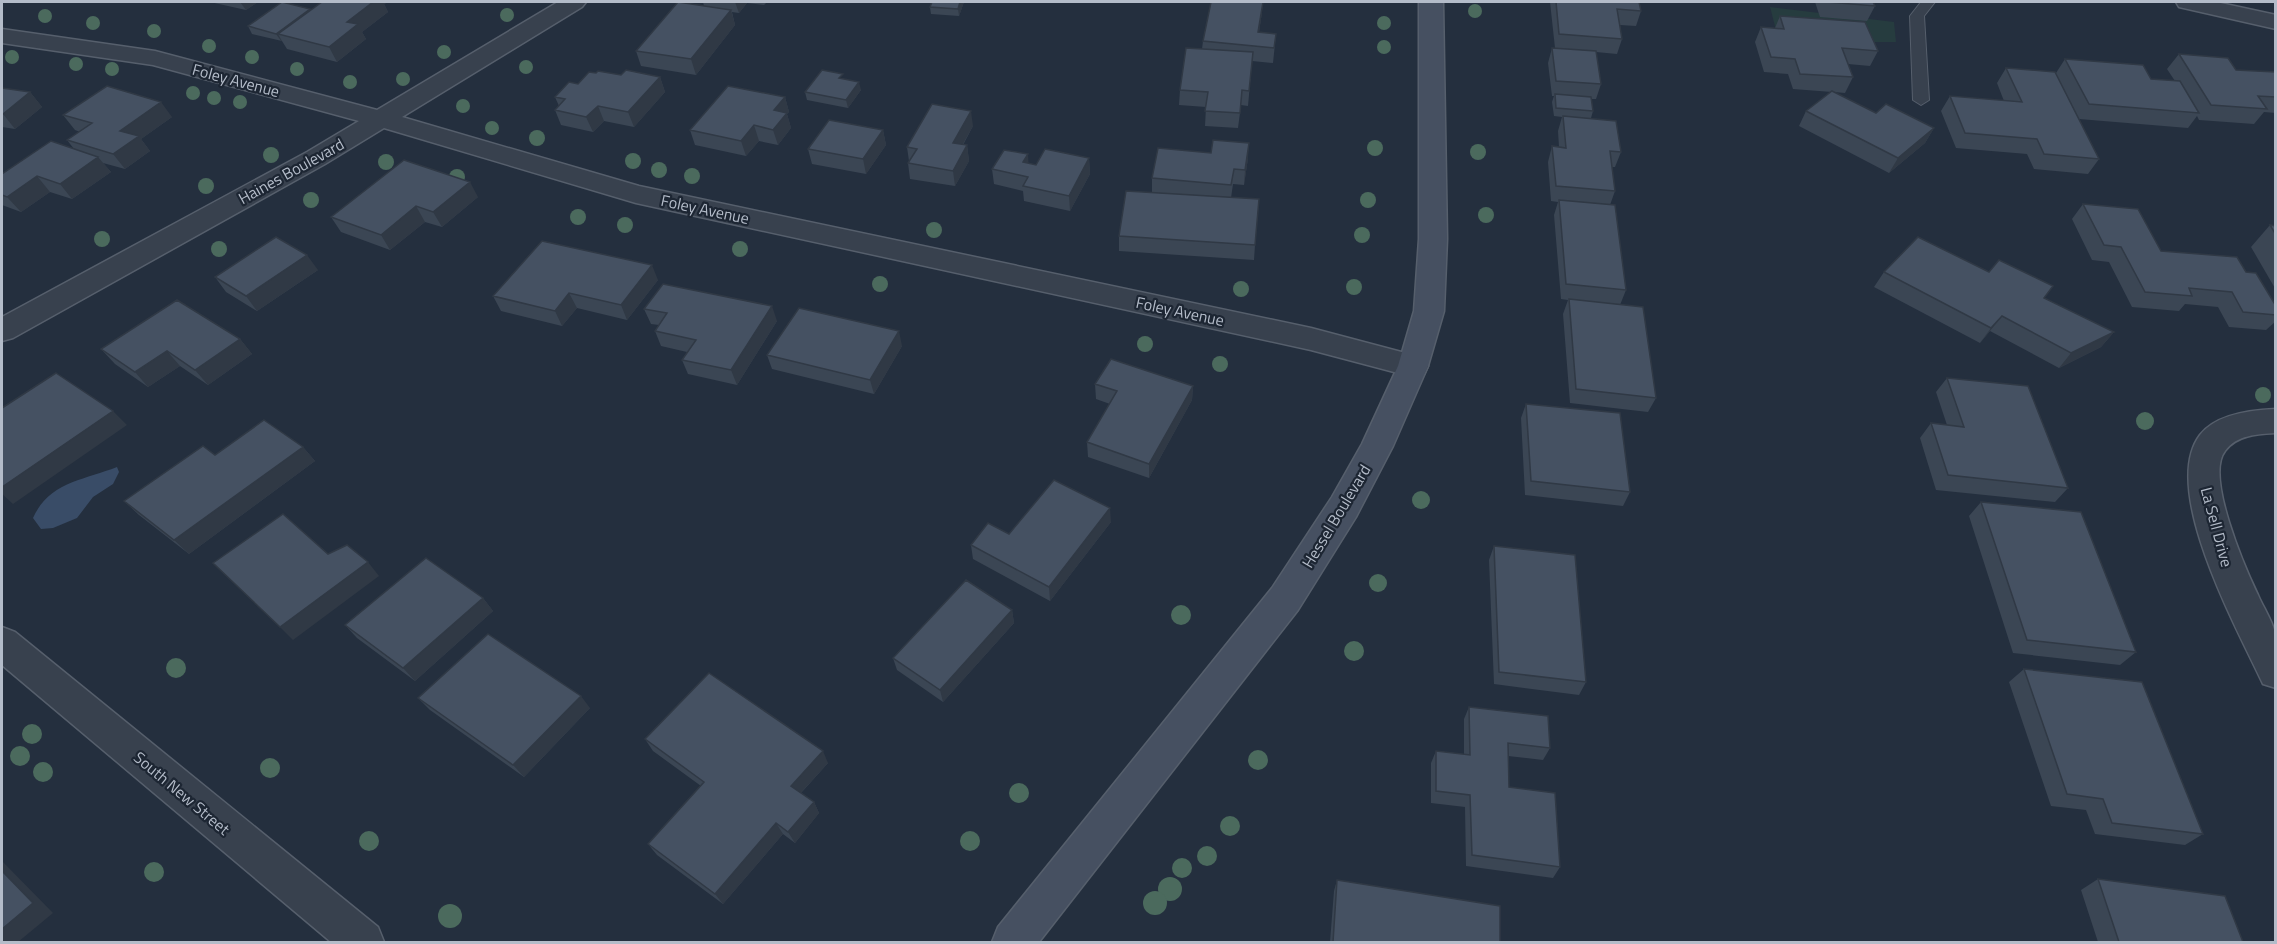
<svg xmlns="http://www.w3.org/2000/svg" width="2277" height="944" viewBox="0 0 2277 944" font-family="'Titillium Web',sans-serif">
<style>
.green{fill:#263c3f}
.water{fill:#394c67}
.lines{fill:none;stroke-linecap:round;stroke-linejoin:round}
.lane-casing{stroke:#565f6c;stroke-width:2}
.street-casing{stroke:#565f6c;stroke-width:3}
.secondary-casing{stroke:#565f6c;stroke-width:3}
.lane{fill:#38414e;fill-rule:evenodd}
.street{fill:#38414e;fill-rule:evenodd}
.secondary{fill:#465061;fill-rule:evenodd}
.tree{fill:#4b6a5d}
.wall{fill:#3b4654}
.shaded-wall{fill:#303945}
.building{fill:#455162;stroke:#303945;stroke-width:1.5}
.labels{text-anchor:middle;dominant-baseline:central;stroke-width:4.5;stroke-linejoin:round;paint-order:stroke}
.street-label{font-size:16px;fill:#b4bcc9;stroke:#1d2633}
</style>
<rect width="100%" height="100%" fill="#242f3e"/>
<path class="green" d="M1770,7L1894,22L1896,42H1866L1776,30Z"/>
<path class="water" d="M117,467L119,472L113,484L93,497L77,518L53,528L41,529L33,518C49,482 84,480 117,467Z"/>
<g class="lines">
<defs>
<path id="lane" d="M1921,2H1935L1924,16L1929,100L1921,105L1913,100L1910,16Z"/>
<path id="street" d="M558,2H586L582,7L402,117L639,186L1311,328L1424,358L1428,366L1424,374L1413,377L1311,350L636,203L384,128L325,164L13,338L2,341V317L307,152L359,121L153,65L2,43V29L155,51L377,110Z
M2176,2H2216L2276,15V29L2179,7Z
M2276,409V433C2258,434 2236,435 2225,451C2205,476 2245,568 2258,595C2263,607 2272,620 2275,633C2277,649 2276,671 2276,688L2263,684C2238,630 2159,489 2200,435C2216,414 2251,410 2276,409Z
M2,627L15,632L378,927L384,942H331L2,665Z"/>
<path id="secondary" d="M1419,2H1443L1447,239L1444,311L1428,366L1393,446L1356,517L1298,610L1039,942H992L998,927L1272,588L1332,497L1362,444L1398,366L1414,311L1419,239Z"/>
</defs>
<use href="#lane" class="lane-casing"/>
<use href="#street" class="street-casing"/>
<use href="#secondary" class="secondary-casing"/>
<use href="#lane" class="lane"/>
<use href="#street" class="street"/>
<use href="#secondary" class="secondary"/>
</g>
<g class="tree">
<circle cx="1475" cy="11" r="7"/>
<circle cx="507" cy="15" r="7"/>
<circle cx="45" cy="16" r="7"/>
<circle cx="93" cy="23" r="7"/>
<circle cx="1384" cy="23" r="7"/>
<circle cx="154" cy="31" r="7"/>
<circle cx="209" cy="46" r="7"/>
<circle cx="1384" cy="47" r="7"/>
<circle cx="444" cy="52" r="7"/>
<circle cx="12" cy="57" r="7"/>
<circle cx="252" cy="57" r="7"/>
<circle cx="76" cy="64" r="7"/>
<circle cx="526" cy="67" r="7"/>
<circle cx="112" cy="69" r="7"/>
<circle cx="297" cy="69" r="7"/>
<circle cx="403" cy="79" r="7"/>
<circle cx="350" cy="82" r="7"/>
<circle cx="193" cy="93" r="7"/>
<circle cx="214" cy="98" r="7"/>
<circle cx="240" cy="102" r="7"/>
<circle cx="463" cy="106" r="7"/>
<circle cx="492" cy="128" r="7"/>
<circle cx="537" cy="138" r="8"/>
<circle cx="1375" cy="148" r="8"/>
<circle cx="1478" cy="152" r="8"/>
<circle cx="271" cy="155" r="8"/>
<circle cx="633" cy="161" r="8"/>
<circle cx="386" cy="162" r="8"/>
<circle cx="659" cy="170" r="8"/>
<circle cx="692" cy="176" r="8"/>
<circle cx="457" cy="177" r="8"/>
<circle cx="206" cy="186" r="8"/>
<circle cx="311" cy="200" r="8"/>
<circle cx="1368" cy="200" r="8"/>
<circle cx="1486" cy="215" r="8"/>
<circle cx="578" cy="217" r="8"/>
<circle cx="625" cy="225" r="8"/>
<circle cx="934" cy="230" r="8"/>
<circle cx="1362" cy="235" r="8"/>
<circle cx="102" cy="239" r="8"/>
<circle cx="219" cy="249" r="8"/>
<circle cx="740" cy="249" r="8"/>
<circle cx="880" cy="284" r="8"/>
<circle cx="1354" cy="287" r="8"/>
<circle cx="1241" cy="289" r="8"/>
<circle cx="1145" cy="344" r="8"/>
<circle cx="1220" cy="364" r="8"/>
<circle cx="2263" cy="395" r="8"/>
<circle cx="2145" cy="421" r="9"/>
<circle cx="1421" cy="500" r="9"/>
<circle cx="1378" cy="583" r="9"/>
<circle cx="1181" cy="615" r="10"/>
<circle cx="1354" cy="651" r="10"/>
<circle cx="176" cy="668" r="10"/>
<circle cx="32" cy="734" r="10"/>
<circle cx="20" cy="756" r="10"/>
<circle cx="1258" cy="760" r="10"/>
<circle cx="270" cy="768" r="10"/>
<circle cx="43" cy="772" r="10"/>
<circle cx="1019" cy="793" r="10"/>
<circle cx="1230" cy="826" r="10"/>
<circle cx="369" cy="841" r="10"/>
<circle cx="970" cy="841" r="10"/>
<circle cx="1207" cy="856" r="10"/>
<circle cx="1182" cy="868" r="10"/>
<circle cx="154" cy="872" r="10"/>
<circle cx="1170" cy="889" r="12"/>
<circle cx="1155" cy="903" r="12"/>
<circle cx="450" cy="916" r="12"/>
</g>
<path class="wall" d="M210,2H258L246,10Z
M322,2H388L384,4L388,12L362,32L366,39L337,62L287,49L282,41L252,34L248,26L310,9L311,10Z
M703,2H767L764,5L747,3L739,13L732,12L735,25L696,75L641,66L636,51L704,6Z
M964,2L959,16L931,14L930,7Z
M1550,2H1639L1641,11L1636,26L1620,25L1622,39L1617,54L1596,52L1601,84L1596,99H1591L1593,111L1591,118L1621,152L1615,167H1612L1615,191L1610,205L1626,290L1620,305L1656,398L1648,412L1570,403L1563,314L1568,300L1561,299L1554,215L1558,202L1551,201L1548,162L1552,146L1559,147L1558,131L1562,117L1554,116L1552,102L1554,96H1552L1548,63L1552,48H1555Z
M1815,2H1873L1875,6L1867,21L1820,17Z
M1262,12L1259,32L1276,34L1273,63L1252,61L1248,106L1241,105L1238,128L1205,126L1206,107L1179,105L1180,90L1202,49L1203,41Z
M1780,16L1878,51L1870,66L1848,64L1853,77L1845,93L1834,92L1876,113L1934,128L1925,143L1889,173L1799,126L1806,111L1832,92L1793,89L1788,74L1764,72L1755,42L1761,27L1775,28Z
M2179,54L2236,70L2276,72V113L2264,112L2254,124L2199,120L2197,116L2188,128L2079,119L2099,159L2088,174L2034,169L2027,154L1956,148L1941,111L1950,96L2004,101L1997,83L2006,68L2056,73L2065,59L2151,79L2175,81L2167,69Z
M596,73L660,77L665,92L634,127L604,121L593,132L561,125L555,110L559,106L555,97Z
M844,79L861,90L848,108L807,100L805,92Z
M2,88L30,92L42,107L15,129L2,127Z
M785,97L789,112L787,114L791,128L778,145L759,141L746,156L695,145L690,130Z
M63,115L172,117L141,139L150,151L125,169L103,163L111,172L72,199L50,192L21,212L2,205V174L74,149L67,140L80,132L75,130Z
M973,126L963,145H967L969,161L955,186L910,179L908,163L909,161L907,147Z
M883,130L886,145L866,174L812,164L808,149Z
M1089,158L1090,174L1070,211L1024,201L1023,191L994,184L992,169L1028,163L1036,165Z
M1248,158L1244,185L1233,184L1231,198L1255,245L1254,260L1119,251V236L1152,192V178Z
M478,197L442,227L425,222L390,250L341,232L331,217Z
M2083,204L2161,251L2246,272L2276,306V321L2266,330L2229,327L2218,307L2185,304L2179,311L2132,307L2109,262L2092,260L2072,219Z
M2270,225L2276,226V290L2251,247Z
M318,270L257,311L226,292L215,277Z
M1884,272L2044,298L2114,332L2101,347L2059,368L1990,331L1980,343L1874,287Z
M658,280L627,320L577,308L562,326L501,311L493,296Z
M644,309L777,321L737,385L688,374L682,360L687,352L661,346L655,331L659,325L651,324Z
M240,339L252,354L208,385L180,366L148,387L115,364L101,349Z
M902,346L874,394L772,369L767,355Z
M1947,378L2068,488L2055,502L1936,490L1920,438L1931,423L1947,425L1936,392Z
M1095,384L1193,386L1192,400L1149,478L1088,457L1087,442L1110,404L1096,399Z
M1526,404L1630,492L1623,506L1525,495L1521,418Z
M303,447L315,461L189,554L139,515L124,501L215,455Z
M1981,502L2136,652L2120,665L2013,653L1969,516Z
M1111,522L1050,601L973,559L971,545L1009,534Z
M1494,546L1586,682L1579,695L1494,684L1489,560Z
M483,598L493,611L415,681L357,638L345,625Z
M1012,610L1014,623L943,702L897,670L893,658Z
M2024,669L2203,834L2185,845L2095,834L2086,810L2051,806L2009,682Z
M418,698L590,708L524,777L430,710Z
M1469,707L1550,748L1543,760L1508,756L1509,787L1560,867L1553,878L1466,866L1465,807L1431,803V763L1436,751L1464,754V719Z
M645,739L828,763L801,793L814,802L819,813L795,843L783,834L723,904L657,855L648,844L701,786L653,751Z
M2098,879L2243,942H2098L2081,890Z
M1337,880L1500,942H1330L1334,891Z"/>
<path class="shaded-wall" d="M240,2H258L246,10Z
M373,2H388L384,4L388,12L362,32L366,39L337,62L329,47L347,22Z
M735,2H747V3L739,13Z
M960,2H964L959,16L958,9Z
M1263,2L1262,12L1257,47L1258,32Z
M310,9L314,17L278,34L282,41H281L276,34Z
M731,10L735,25L696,75L691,59Z
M660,77L665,92L634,127L628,112Z
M859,82L861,90L848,108L846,100Z
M30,92L42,107L15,129L3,114Z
M785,97L789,112L787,114L791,128L778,145L773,130L774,110Z
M161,102L172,117L141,139L150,151L125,169L113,154L120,131Z
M598,106L604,121L593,132L586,117Z
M971,111L973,126L955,158L953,143Z
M754,125L759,141L746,156L741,141Z
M1934,128L1925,143L1889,173L1898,158Z
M883,130L886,145L866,174L863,159Z
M1249,143L1248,158L1244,185L1245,170Z
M967,145L969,161L955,186L953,171Z
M1028,154L1029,170L1025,177L1023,162Z
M98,157L111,172L72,199L60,184Z
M1089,158L1090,174L1070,211L1069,196Z
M37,176L50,192L21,212L7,197Z
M470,182L478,197L442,227L433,212Z
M416,206L425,222L390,250L381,235Z
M307,255L318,270L257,311L246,296Z
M652,265L658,280L627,320L621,305Z
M569,293L577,308L562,326L555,311Z
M772,306L777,321L737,385L731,370Z
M2002,316L1990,331L1980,343L1991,328Z
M899,331L902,346L874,394L870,380Z
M2114,332L2101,347L2059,368L2071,353Z
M240,339L252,354L208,385L195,370Z
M167,351L180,366L148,387L135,372Z
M1193,386L1192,400L1149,478V464Z
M113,411L127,425L13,504L2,494V487Z
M303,447L315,461L189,554L174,540Z
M1110,508L1111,522L1050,601L1049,587Z
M368,562L379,576L293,640L280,627Z
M483,598L493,611L415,681L403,668Z
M1012,610L1014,623L943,702L940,690Z
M581,696L590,708L524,777L513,765Z
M823,751L828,763L797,797L791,786Z
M814,802L819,813L795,843L788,832Z
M776,823L783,834L723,904L715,894Z
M2,861L53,913L18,942H2Z"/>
<path class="building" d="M282,2L310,9L276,34L248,26Z
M322,2H373L347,22L358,24L329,47L278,34Z
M678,2L731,10L691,59L636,51Z
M932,2H960L958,9L930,7Z
M1211,2H1263L1258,32L1276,34L1274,48L1203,41Z
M1556,2H1639L1641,11L1617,9L1622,39L1559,34Z
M1827,2H1873L1875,6Z
M1780,16L1865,22L1878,51L1842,48L1853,77L1800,74L1795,59L1771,57L1761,27L1784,29Z
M1186,48L1253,52L1249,91L1242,90L1240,113L1205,111L1208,92L1180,90Z
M1552,48L1596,51L1601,84L1556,81Z
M2179,54L2228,58L2236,70L2276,72V97L2258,96L2267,109L2211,105Z
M2065,59L2143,65L2151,79L2180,81L2199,113L2089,104Z
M2006,68L2055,72L2099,159L2044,154L2037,139L1965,133L1950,96L2022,102Z
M626,70L660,77L628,112L598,106L586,117L555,110L565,99L555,97L569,82L578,84L589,72L596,73L598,71L621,75Z
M822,70L843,74L839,78L859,82L846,100L805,92Z
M107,86L161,102L120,131L139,136L113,154L67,140L92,123L63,115Z
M728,86L785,97L774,110L787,113L773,130L754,125L741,141L690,130Z
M2,88L30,92L3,114H2Z
M1832,91L1876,113L1886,104L1934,128L1898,158L1806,111Z
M1555,94L1591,97L1593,111L1556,108Z
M932,104L971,111L953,143L967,145L953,171L908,163L917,149L907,147Z
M1563,116L1616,121L1621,152L1610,151L1615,191L1556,186L1552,146L1566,148Z
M829,120L883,130L863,159L808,149Z
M1213,140L1249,143L1245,170L1234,169L1231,185L1152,178L1158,148L1211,153Z
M51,141L98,157L60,184L37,176L7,197L2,195V174Z
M1045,149L1089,158L1069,196L1023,186L1028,177L992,169L1004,150L1028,154L1023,162L1036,165Z
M404,160L470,182L433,212L416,206L381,235L331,217Z
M1126,191L1259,199L1255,245L1119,236Z
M1559,200L1615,205L1626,290L1566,284Z
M2083,204L2138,209L2161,251L2237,257L2246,272L2256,273L2276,306V315L2243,312L2232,292L2189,288L2192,296L2145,292L2121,247L2104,245Z
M2270,225L2276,226V235Z
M276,237L307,255L246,296L215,277Z
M1918,237L1989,272L1999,260L2053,286L2044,298L2114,332L2071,353L2002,316L1991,328L1884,272Z
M542,241L652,265L621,305L569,293L555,311L493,296Z
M663,284L772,306L731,370L682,360L696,340L655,331L667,313L644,309Z
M1569,299L1643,307L1656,398L1576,389Z
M177,300L240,339L195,370L167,351L135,372L101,349Z
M799,308L899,331L870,380L767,355Z
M1111,359L1193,386L1149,464L1087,442L1117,391L1095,384Z
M56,373L113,411L2,487V408Z
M1947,378L2028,386L2068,488L1948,475L1931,423L1964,427Z
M1526,404L1620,413L1630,492L1531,481Z
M264,420L303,447L174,540L124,501L203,446L215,455Z
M1054,480L1110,508L1049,587L971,545L988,523L1009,534Z
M1981,502L2081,512L2136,652L2027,640Z
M283,514L328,554L347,545L368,562L280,627L213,563Z
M1494,546L1575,555L1586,682L1499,672Z
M426,558L483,598L403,668L345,625Z
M966,580L1012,610L940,690L893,658Z
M488,634L581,696L513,765L418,698Z
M2024,669L2142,682L2203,834L2112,823L2103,799L2067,794Z
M709,673L823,751L791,786L814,802L788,832L776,823L715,894L648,844L704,782L645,739Z
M1469,707L1548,716L1550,748L1508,743L1509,787L1555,793L1560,867L1472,855L1470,795L1436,791V751L1470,755Z
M2,871L33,903L2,929Z
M2098,879L2225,896L2243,942H2119Z
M1337,880L1500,906V942H1333Z"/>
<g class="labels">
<g class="street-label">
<text transform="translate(236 80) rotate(15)">Foley Avenue</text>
<text transform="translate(291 171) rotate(-29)">Haines Boulevard</text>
<text transform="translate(705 209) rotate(12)">Foley Avenue</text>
<text transform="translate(1180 311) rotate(12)">Foley Avenue</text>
<text transform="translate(1336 516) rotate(-59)">Hessel Boulevard</text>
<text transform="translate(2217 527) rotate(75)">La Sell Drive</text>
<text transform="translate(182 793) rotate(40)">South New Street</text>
</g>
</g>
<rect width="2277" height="944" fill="none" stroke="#b4bcc9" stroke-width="6"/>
</svg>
